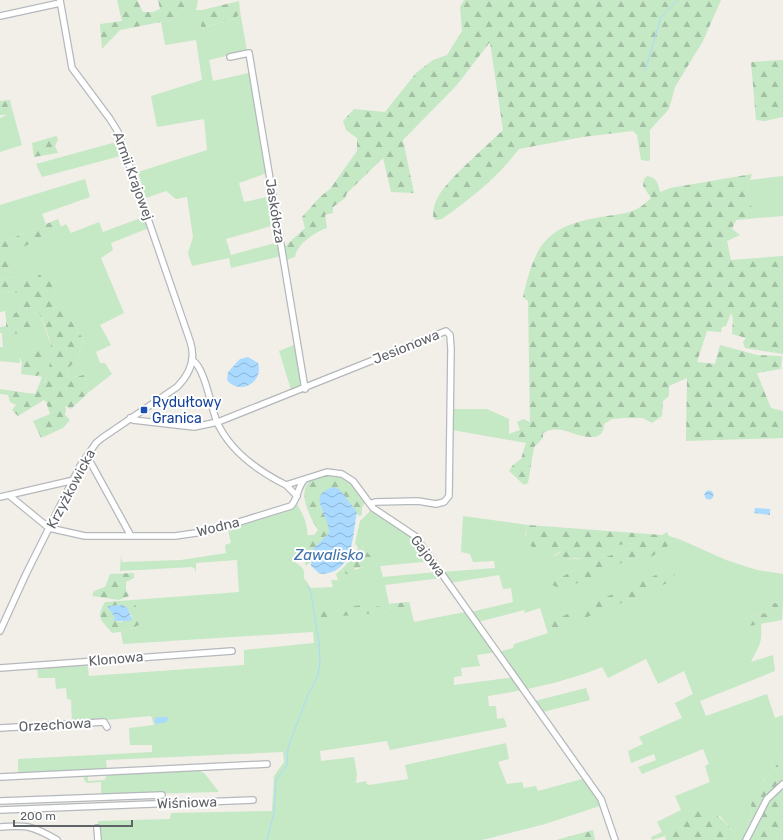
<svg xmlns="http://www.w3.org/2000/svg" width="783" height="840" viewBox="0 0 783 840" font-family="Rubik,sans-serif">
<style>
.grass{fill:#c5e8c5;fill-rule:evenodd}
.forest{fill:url(#forest-firs);fill-rule:evenodd}
.water{fill:url(#water-waves)}
.lines{fill:none;stroke-linecap:round;stroke-linejoin:round}
.stream{stroke:#aadaff;stroke-width:1}
.minor-casing{stroke:#b5b8bc;stroke-width:8}
.minor{stroke:#fff;stroke-width:5.5}
.transit-dot{fill:#1a4fb4;stroke:#fff;stroke-width:1.5}
.labels{text-anchor:middle;dominant-baseline:central;stroke-width:4;stroke-linejoin:round;paint-order:stroke}
.street-label{font-size:14px;fill:#5f6368;stroke:#fff}
.transit-label{font-size:14px;fill:#164399;stroke:#fff;text-anchor:start}
.water-label{font-size:15px;font-style:italic;fill:#4174aa;stroke:#fff}
</style>
<defs>
<pattern id="forest-firs" width="22" height="20" patternUnits="userSpaceOnUse"><rect width="22" height="20" fill="#c5e8c5"/><path d="M5 1l3.5 6h-7zM16 11l3.5 6h-7z" fill="#a3c0a4"/></pattern>
<pattern id="water-waves" width="16" height="10" patternUnits="userSpaceOnUse"><rect width="16" height="10" fill="#aadaff"/><path d="M0 5q4-4 8 0t8 0" fill="none" stroke="#8eb4d2"/></pattern>
</defs>
<rect width="100%" height="100%" fill="#f1efe8"/>
<path class="grass" d="M195,0H198L196,10H202V28L236,19L240,11L247,51L209,60L213,81L249,73L267,173L239,183L244,202L272,196L275,225L226,239L231,255L278,242L282,256L231,268L229,258L192,266L188,253L193,237L187,197L176,199L166,191L146,198L138,172L207,150L204,119L157,127L151,96L202,80L196,40L165,45L161,22L171,20Z
M11,105L22,145L0,152V118L7,115H0V110Z
M120,141L124,155L42,177L36,164Z
M783,176V216L758,218L745,195L750,180Z
M85,179L90,197L42,214L46,224L3,242H0V205Z
M146,216L149,228L111,243L113,250L101,258L124,313L100,325L111,345L96,352L100,363H105L112,374L89,392L84,375L68,378L67,369L77,360L83,339L55,294L58,285H30L20,277L0,279V270L19,271L10,254L66,224L71,233L99,222L103,232Z
M0,292L19,293V306L30,309L17,312L6,318L5,311L0,312Z
M38,311C44,326 51,340 52,356C52,365 47,376 44,384L39,385L42,377L37,376L42,371L19,356L20,363L0,361V347H3L2,333H0V327L6,326L12,334L30,314Z
M296,344L303,388L292,393L279,351Z
M453,409H487L509,419V440L452,430Z
M296,503C302,511 312,532 305,541C303,544 298,546 294,548L296,563C303,567 305,570 304,578L311,588L333,587L331,580H338L336,574L342,569L344,572C352,569 369,568 374,563V560L362,546L358,548L355,543L360,521L373,508L406,528L433,561L380,566L383,577L436,572L441,578L385,585L389,604L409,602L414,622L470,611L471,612L513,602L511,588L503,589L499,575L449,583L441,572L495,568L494,561L473,562L470,554L461,552L463,516L528,525L525,535L545,549H563L551,558C569,560 587,560 604,553C609,552 613,547 618,545C622,543 629,544 634,543L631,548L586,564L550,583L556,587H564L582,581L639,554L656,555L659,551L679,539L726,560L757,570L783,574V601L771,604L774,611L741,619L761,623C762,646 760,643 751,662L773,655L775,671L700,701L706,716L767,694L775,718L783,715V756L770,774L763,780L752,809L745,840H734L735,833L720,816L685,817L665,836L652,840L651,837L662,832L657,822L681,810L675,796L710,782L705,766L709,764L703,749L642,774L638,767L656,760L654,754L631,763L628,751L643,744L639,737L682,718L675,703L693,694L684,671L658,684L646,659L608,678L602,667C565,682 527,690 488,696L489,706H496L497,719L504,718L507,727L390,750L387,741L320,751L321,761L354,757L357,774L356,783L366,781L367,784L369,785L408,779L405,765L506,743L509,759L498,762L507,784L522,782L524,788L536,786L538,791L586,778L603,805L545,824L482,840H98V821L170,819L171,813L272,811L274,776L284,762L283,752L106,760L107,769L88,771V781L105,780L107,772L195,768L205,774L219,792L101,795V782L87,783L84,780V771L18,775V759L152,752V745H130L129,728L154,725L151,716L72,723L71,700L67,699L66,688L56,689L55,678H38L37,665L87,662L89,676L244,665V650L314,643L313,632L123,644L121,632L137,627V608L132,600L239,592L237,560L196,563V573L195,569L192,567L120,571L121,555L122,562L181,560L226,553L225,545L231,543L227,526L286,511ZM540,608L548,633L514,644L513,648L498,652L478,622L524,610L525,613ZM498,652L515,677L454,685V677L462,676L461,668L480,666L477,655Z
M586,688L590,700L543,712L535,701Z"/>
<path class="forest" d="M117,0H137L143,12H153L160,9L158,0H195L171,20L120,30L102,49L100,24L122,21Z
M464,0H721L703,41L675,87L669,109L650,130V160L648,161L641,160L637,135L633,131L582,137L519,149C497,178 471,198 442,219L436,220L433,217C433,211 434,204 437,199C445,181 487,146 503,130L490,42L456,86L403,140L414,193L391,192L383,158L347,193L345,198L333,207V213L325,215L327,228C315,232 297,244 295,257L284,261L282,249L305,228L302,217L320,197L330,189L357,151V138L346,130L343,121L354,109L385,112L416,73L433,60L447,55L462,31L460,7Z
M239,1L240,11L236,19L201,28L202,10Z
M783,60V117L765,121L756,120L751,62Z
M10,100L11,105L0,110V101Z
M56,136L58,139L55,146L58,153L34,157L32,143Z
M752,174L745,195L758,218L736,220L732,229L740,235L727,241L731,260L783,256V354L745,348L743,342L746,338L732,334L733,318L731,313L726,326L722,327L721,332L707,331L697,362L715,364L720,345L757,355L782,356L781,369L757,373L771,408L783,411V438L686,441L687,378L669,386V396L663,401L662,416L652,423L643,418H623L612,419L604,424C604,448 572,432 562,430C555,428 549,430 543,433V438L534,447L528,483L524,485L509,471L513,465L521,459L526,443L509,440V434L520,430L517,422L523,419L530,422L528,301L523,297C536,240 548,225 607,216C627,213 636,213 651,198L643,186L644,179L647,176C657,178 658,183 660,192L670,188Z
M58,219L61,227L10,254L20,272L0,270V242H3Z
M28,273L30,285L39,275L48,274L58,277V285L55,294L83,339L77,360L67,369L68,378L84,375L89,392L71,409L65,406L66,410L65,415L70,420L63,428L41,438L33,421L50,414L46,402L44,400L18,416L12,410L16,405L10,402L8,395L0,394V389L35,394L39,385L45,383C55,348 53,344 38,311L30,314L32,328L20,333L12,334L6,326V318L17,312L29,309L19,306V293L0,292V279L20,277Z
M31,347L42,351C45,361 46,369 37,376L21,374L22,363L19,356L23,350Z
M331,474L347,480L366,502L362,507V515L359,516L340,490L320,506L330,524L329,533L312,550L311,562L306,566L303,555L297,556L294,553C294,547 296,541 302,538L305,541L307,535H314L318,530C310,517 296,493 311,479Z
M528,525L662,535L667,532L669,536L679,539C668,545 651,560 641,560L639,555C617,564 586,583 564,587C558,588 554,587 550,583L586,564L631,548L633,543L618,545L606,553L585,559L577,558L556,560L551,558L558,554L562,549C543,549 519,554 528,525Z
M362,546L374,560V563L371,567L355,568L350,574H346L342,569L355,555L358,548Z
M665,571L675,574L667,583L651,591L548,633L545,624Z
M134,573V578L126,582V591L129,596L119,600L92,596L94,591L105,587L110,574Z
M132,600L137,608V619L141,623C133,630 122,632 112,633C102,620 95,619 105,602ZM118,605L128,609L132,617L121,622L115,621V616L108,608Z
M783,601L782,620L743,627L741,619L774,611L771,604Z
M409,602L411,610L319,618L317,616L321,609L365,605L382,607L389,604Z
M783,756V840H745L752,809L749,794L770,774Z
M695,810C717,811 721,818 735,833L734,840H666L665,836L685,817Z
M593,830L595,840H556Z"/>
<path class="water" d="M248,357L258,363C264,382 240,396 227,380L228,372L240,359Z
M334,487L340,490L357,512C352,537 354,574 320,574L311,566L312,550L329,533C330,515 304,495 334,487Z
M704.5 495a4.5 4.5 0 1 1 9 0a4.5 4.5 0 1 1-9 0Z
M755,508L770,509V515L754,513Z
M123,605L128,609L132,619L129,621H115L114,616L108,608V606Z
M157,717H167L168,720L166,722L156,724L154,720Z"/>
<g class="lines">
<path class="stream" d="M645,71L661,17L678,0
M267,840L274,813L276,780L287,765L288,747L308,695L317,678L320,664L319,643L311,593L308,587"/>
<defs>
<path id="minor" d="M0,16L60,3
M230,57L249,53L305,389
M192,360C205,367 211,408 217,422C230,451 258,471 286,485L327,472L342,474L353,481L373,508L415,536L601,799L615,840
M130,418L133,420L194,427L218,422L446,331L450,335L451,349L449,496L444,502L436,504L418,501L375,502L370,504
M87,456L131,536
M286,485L297,496
M10,496L49,528L85,536H175L210,531L291,506C298,499 297,488 304,480
M0,497L74,480
M0,631L26,574L80,466L96,443L102,438L177,387C190,374 196,358 190,341L118,132L110,119L72,68L60,0
M0,668L232,651
M0,728L104,722L107,727
M0,777L267,764
M0,801L162,795
M0,810L253,800
M0,827C28,825 33,826 57,840
M97,828L98,840
M746,840L767,799L783,784"/>
</defs>
<use href="#minor" class="minor-casing"/>
<use href="#minor" class="minor"/>
</g>
<rect class="transit-dot" x="140" y="406" width="8" height="8" rx="2"/>
<g class="labels">
<g class="street-label">
<text transform="translate(133 176) rotate(70)">Armii Krajowej</text>
<text transform="translate(275 211) rotate(81)">Jaskółcza</text>
<text transform="translate(406 347) rotate(-22)">Jesionowa</text>
<text transform="translate(71 489) rotate(-62)">Krzyżkowicka</text>
<text transform="translate(218 527) rotate(-14)">Wodna</text>
<text transform="translate(428 556) rotate(53)">Gajowa</text>
<text transform="translate(116 659) rotate(-5)">Klonowa</text>
<text transform="translate(55 725) rotate(-3)">Orzechowa</text>
<text transform="translate(187 803) rotate(-2)">Wiśniowa</text>
</g>
<g class="transit-label">
<text x="152" y="402">Rydułtowy<tspan x="152" dy="16">Granica</tspan></text>
</g>
<g class="water-label">
<text x="329" y="555">Zawalisko</text>
</g>
</g>
<path d="M14 820v6h118v-6" fill="none" stroke="#5f6368" stroke-width="2"/>
<text x="20" y="820" font-size="12" fill="#5f6368" stroke="#ffffff" stroke-width="3" paint-order="stroke">200 m</text>
</svg>
